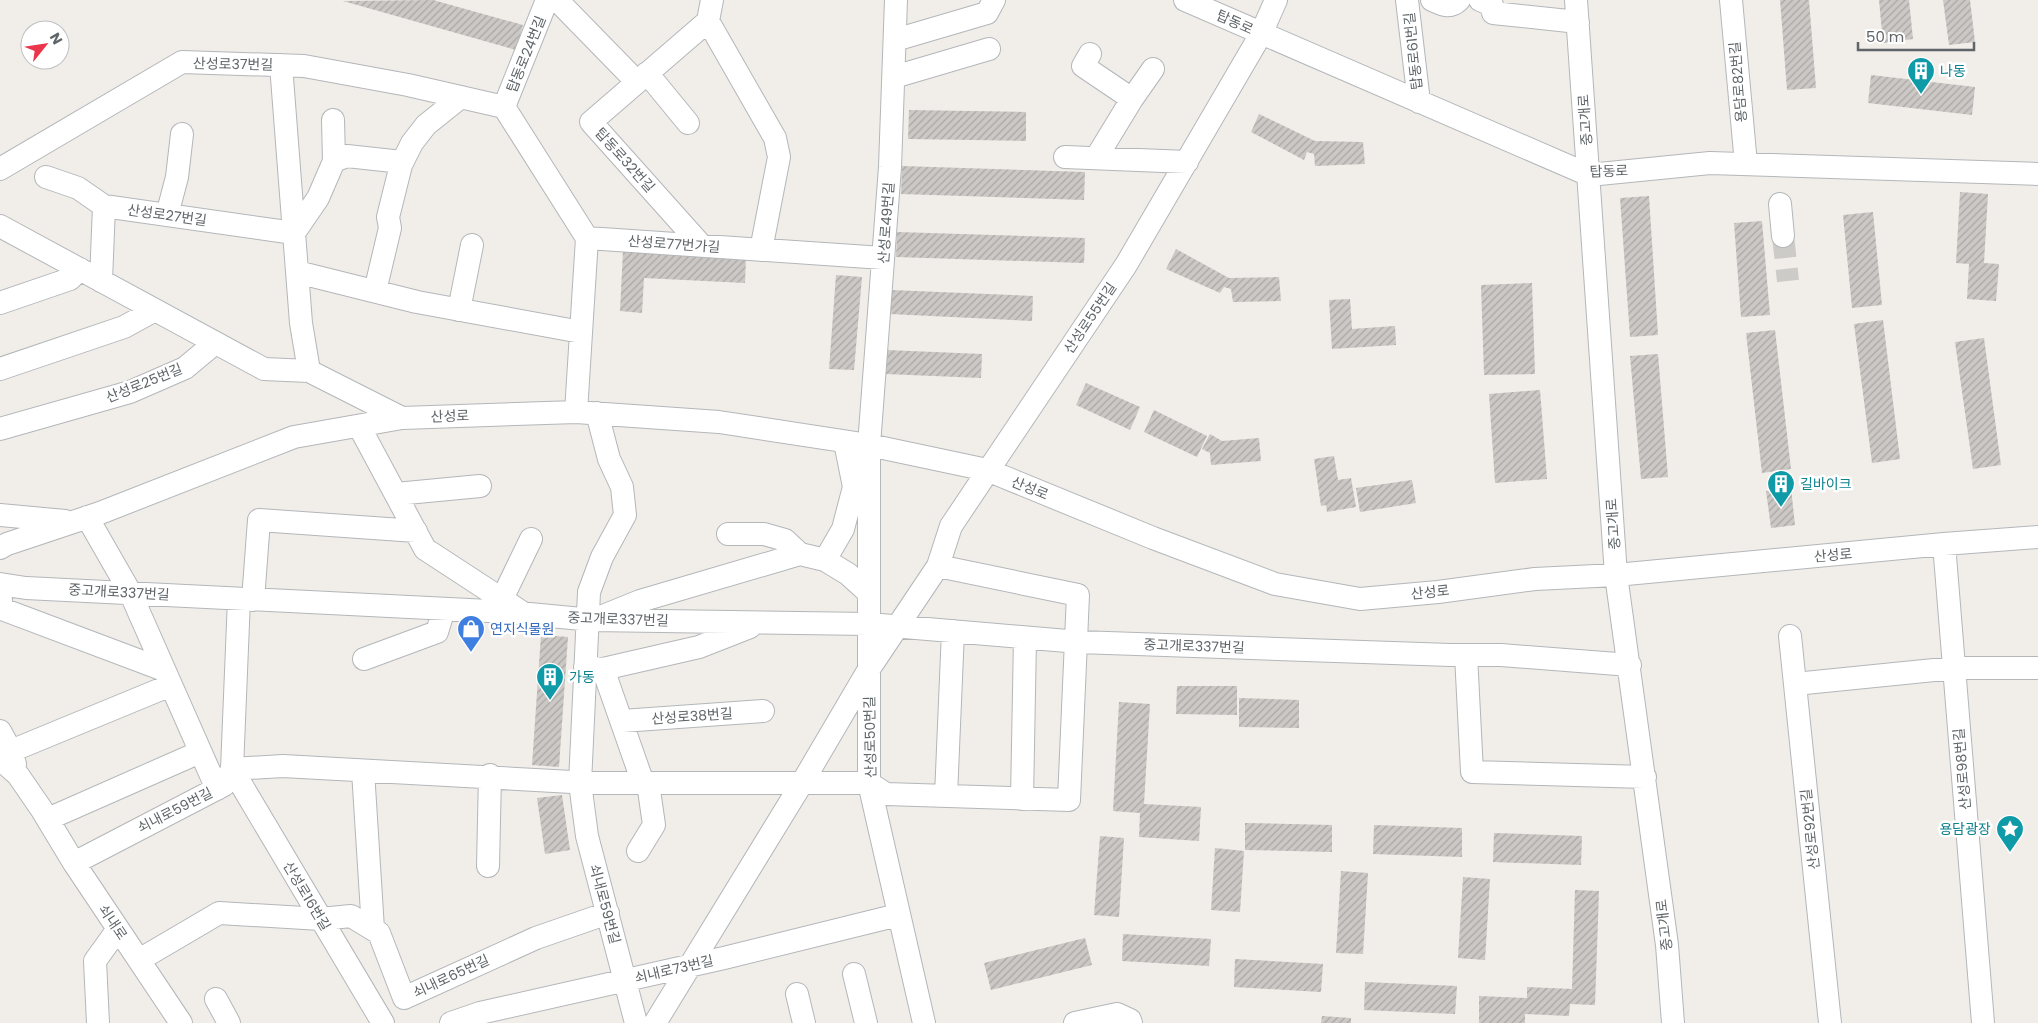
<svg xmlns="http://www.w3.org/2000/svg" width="2038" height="1023" viewBox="0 0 2038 1023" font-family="Poppins,'Noto Sans KR',sans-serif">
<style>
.building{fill:url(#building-hatch)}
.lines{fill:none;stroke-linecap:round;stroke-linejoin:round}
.minor-tunnel{stroke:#cccbc8;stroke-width:22;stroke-dasharray:22 11;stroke-linecap:butt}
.minor-casing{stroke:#b3b7ba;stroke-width:24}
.minor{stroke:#fff;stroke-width:22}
.labels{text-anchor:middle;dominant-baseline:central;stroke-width:5;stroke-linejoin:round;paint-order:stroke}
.street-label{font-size:14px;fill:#5f6568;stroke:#fff}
.culture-label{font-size:14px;fill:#0d838f;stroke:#fff;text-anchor:start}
.shop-label{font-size:14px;fill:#366cbe;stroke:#fff;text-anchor:start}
</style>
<defs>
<pattern id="building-hatch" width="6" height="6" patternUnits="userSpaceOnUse" patternTransform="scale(1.25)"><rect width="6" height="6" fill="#ccc8c5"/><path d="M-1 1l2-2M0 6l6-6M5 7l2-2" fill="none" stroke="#a9a6a4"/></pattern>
</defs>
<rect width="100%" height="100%" fill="#f1ede8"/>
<path class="building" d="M433,0L523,25L516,50L343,1Z
M1780,0H1809L1816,88L1787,90Z
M1879,0H1909L1913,39L1883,43Z
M1943,0H1970L1975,42L1949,45Z
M1871,75L1975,87L1972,115L1868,103Z
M909,110L1026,112V141L908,139Z
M1259,114L1315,141L1363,142L1365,164L1315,166L1314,154L1307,152L1304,160L1251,132Z
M902,166L1085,172L1084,200L901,194Z
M1960,192L1988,194L1984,263L1999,264L1996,301L1967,299L1969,264L1956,263Z
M1649,196L1658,335L1630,337L1620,198Z
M1873,212L1882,305L1852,308L1843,215Z
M1762,221L1770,315L1741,317L1734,223Z
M897,232L1085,238L1084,263L896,257Z
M1176,249L1229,278L1279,277L1281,301L1233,302L1231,289L1224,287L1220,293L1166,269Z
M623,251L746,258L745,283L644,278L642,313L620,311Z
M836,275L862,277L854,370L829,369Z
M1532,283L1535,374L1484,375L1481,285Z
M891,290L1033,296L1032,321L890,314Z
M1350,299L1352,329L1395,326L1396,345L1332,349L1329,300Z
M1883,320L1900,459L1872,463L1854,324Z
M1775,330L1791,469L1762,473L1746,333Z
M1984,338L2001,465L1973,469L1955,342Z
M887,350L982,354L981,378L886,374Z
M1658,354L1668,477L1641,479L1630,356Z
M1086,383L1140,407L1130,430L1076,405Z
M1540,390L1547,479L1495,483L1489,394Z
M1154,410L1207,436L1197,457L1144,432Z
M1210,434L1222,441L1259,438L1261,461L1211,465L1210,453L1202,449Z
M1334,456L1338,480L1351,478L1356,507L1327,512L1326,505L1321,506L1314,459Z
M1412,480L1416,503L1360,512L1356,488Z
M1791,488L1795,525L1771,528L1766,491Z
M541,635L568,637L559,767L532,765Z
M1177,686H1237V715L1176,714Z
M1239,698L1299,700V728L1239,727Z
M1119,702L1150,704L1144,804L1201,807L1199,841L1139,837L1140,813L1113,811Z
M562,795L570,850L545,854L537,798Z
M1245,823L1332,825V852L1245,850Z
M1374,825L1462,828V857L1373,854Z
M1494,833L1582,836L1581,865L1493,862Z
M1100,836L1124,838L1119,917L1094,915Z
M1215,848L1244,851L1240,912L1211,910Z
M1341,871L1368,873L1363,954L1336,953Z
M1463,877L1490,879L1485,960L1458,958Z
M1575,890L1599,891L1595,1005L1570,1004L1569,1016L1525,1014V1023H1479V996L1527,998V987L1572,989Z
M1123,934L1211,939L1209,966L1122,961Z
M1085,938L1092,965L991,990L984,963Z
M1235,959L1323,964L1321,992L1234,987Z
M1365,982L1457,986L1455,1014L1364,1010Z
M1322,1016L1351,1018V1023H1321Z"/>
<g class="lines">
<path class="minor-tunnel" d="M1783,236L1788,281"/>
<defs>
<path id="minor" d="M557,0L637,82
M712,0L708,21L775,138L779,157L761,250
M896,0L890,167L869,445V783L924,1023
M1185,0L1589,175L1710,163L2038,174
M1407,0L1419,102
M1432,0C1443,5 1450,9 1459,0
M1480,0L1492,5L1493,13L1578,22
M1576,0L1616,575L1667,945L1673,1023
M1731,0L1746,164
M895,40L987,13L994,0
M1090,54L1083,66L1132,99L1096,158
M281,65L301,323L309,371
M647,73L688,123
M894,77L989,49
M1132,99L1153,69
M504,107L547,0
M333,120L334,161
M1065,157L1187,162
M0,169L182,62L304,66L408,85L504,107L587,238L576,412
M46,177L78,188L104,206L294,233L318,198L334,161L347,156L402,162
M1780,204L1783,236
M167,215L177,177L182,134
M0,226L264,369L309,371L402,418
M587,238L883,258
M701,245L591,122L708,21
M297,272L417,302L581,332
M101,281L104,206
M375,291L390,228L388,217L401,165L412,143L426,125L461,97
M0,303L70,279L80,269
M459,310L472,245
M0,369L124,327L155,310
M597,413L609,459L622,487L625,515L602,557L589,592L580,783L587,836L636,1023
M359,426L425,549L523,613
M0,429L130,392L185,368L215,343
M396,494L480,486
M0,515L65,521
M87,517L130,592L217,789
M728,534H764L785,540L800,554
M1944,544L1983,1023
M0,548L7,544L100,513L294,437L402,418L576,412L719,422L869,445L987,470L1153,538L1275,584L1360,599L1438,592L1535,579L1616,575L1944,544L2038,537
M825,560L843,529L854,487L845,442
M0,584L26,588L509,612L592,620L869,624L1079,642L1450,655H1501L1630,665
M0,592L2,609L164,670
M502,599L531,539
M253,600L259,520L416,531
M603,616L640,601L800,554L825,560L848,574L869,593
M1790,636L1830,1023
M1466,655L1472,772L1645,777
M364,659L437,632L444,609
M585,667L603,669L699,647L750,627
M603,669L643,783
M1795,684L1954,668H2038
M622,721L763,711
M0,731L11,751L15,764
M11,751L171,685
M0,759L18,775L42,810L74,863L181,1023
M232,769L283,766L590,783H869L886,794L1069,800L1078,595L938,566
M232,769L383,1023
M363,771L373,929
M946,796L953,631
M1022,799L1025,638
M48,819L200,752
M638,851L654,825L648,783
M74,863L224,785L232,769L239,599
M488,866L490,775
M139,960L219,913L321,919L351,916L379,933L404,998L536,938L608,913
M854,974L866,1023
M797,994L804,1023
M216,999L229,1023
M98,1023L95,961L118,929
M451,1023L480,1013L724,958L898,915
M655,1023L802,783L869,669L938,566L951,526L1126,265L1261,34L1276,0
M1075,1023L1117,1014L1130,1020L1131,1023"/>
</defs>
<use href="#minor" class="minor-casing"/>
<use href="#minor" class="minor"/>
</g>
<defs>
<symbol id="building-pin" viewBox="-11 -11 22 30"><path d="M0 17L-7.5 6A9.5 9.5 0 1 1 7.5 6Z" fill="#0f9aa8" stroke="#fff"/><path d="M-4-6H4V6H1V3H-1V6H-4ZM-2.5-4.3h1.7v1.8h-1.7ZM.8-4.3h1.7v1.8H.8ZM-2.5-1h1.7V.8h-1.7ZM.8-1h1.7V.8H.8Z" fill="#fff"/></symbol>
<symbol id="shop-pin" viewBox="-11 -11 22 30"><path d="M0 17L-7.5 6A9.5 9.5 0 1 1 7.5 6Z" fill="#3f7fe0" stroke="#fff"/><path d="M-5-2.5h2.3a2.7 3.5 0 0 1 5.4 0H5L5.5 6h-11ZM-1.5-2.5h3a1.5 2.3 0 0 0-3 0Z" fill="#fff"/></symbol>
<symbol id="sight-pin" viewBox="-11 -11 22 30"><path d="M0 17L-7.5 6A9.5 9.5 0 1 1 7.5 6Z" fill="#0f9aa8" stroke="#fff"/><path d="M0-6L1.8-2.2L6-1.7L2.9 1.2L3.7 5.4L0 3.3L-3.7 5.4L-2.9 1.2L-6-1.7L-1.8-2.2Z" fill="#fff"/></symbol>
</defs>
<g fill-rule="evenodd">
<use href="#building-pin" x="1905" y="55" width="32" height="43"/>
<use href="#building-pin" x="1765" y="468" width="32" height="43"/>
<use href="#shop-pin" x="455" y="613" width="32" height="43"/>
<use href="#building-pin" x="534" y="661" width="32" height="43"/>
<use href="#sight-pin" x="1994" y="813" width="32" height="43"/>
</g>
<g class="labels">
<g class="street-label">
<text transform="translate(1235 22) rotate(24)">탑동로</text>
<text transform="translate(1413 51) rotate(-96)">탑동로61번길</text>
<text transform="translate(526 54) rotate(-68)">탑동로24번길</text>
<text transform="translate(233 64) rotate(1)">산성로37번길</text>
<text transform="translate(1738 82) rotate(-95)">용담로82번길</text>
<text transform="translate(1585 120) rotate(-94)">중고개로</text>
<text transform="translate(625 160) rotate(48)">탑동로32번길</text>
<text transform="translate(1609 171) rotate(-2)">탑동로</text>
<text transform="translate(167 215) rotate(8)">산성로27번길</text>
<text transform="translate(886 223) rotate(-86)">산성로49번길</text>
<text transform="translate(674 244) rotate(4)">산성로77번가길</text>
<text transform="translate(1090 318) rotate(-56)">산성로55번길</text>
<text transform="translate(144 383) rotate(-22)">산성로25번길</text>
<text transform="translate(450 416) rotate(-2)">산성로</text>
<text transform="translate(1030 488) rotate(22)">산성로</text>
<text transform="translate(1613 524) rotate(-94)">중고개로</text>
<text transform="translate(1833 555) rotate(-5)">산성로</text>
<text transform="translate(119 592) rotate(3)">중고개로337번길</text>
<text transform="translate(1430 592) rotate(-6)">산성로</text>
<text transform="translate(618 619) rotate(2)">중고개로337번길</text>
<text transform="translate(1194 646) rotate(2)">중고개로337번길</text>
<text transform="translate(692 716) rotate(-4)">산성로38번길</text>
<text transform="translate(870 737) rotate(-91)">산성로50번길</text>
<text transform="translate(1962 769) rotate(-95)">산성로98번길</text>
<text transform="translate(175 810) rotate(-27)">쇠내로59번길</text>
<text transform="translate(1810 829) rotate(-96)">산성로92번길</text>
<text transform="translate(307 896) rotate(59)">산성로16번길</text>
<text transform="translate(605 904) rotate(75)">쇠내로59번길</text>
<text transform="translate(113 922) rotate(56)">쇠내로</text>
<text transform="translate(1664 925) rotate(-97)">중고개로</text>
<text transform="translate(674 969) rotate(-13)">쇠내로73번길</text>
<text transform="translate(451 976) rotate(-25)">쇠내로65번길</text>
</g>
<g class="culture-label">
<text x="1940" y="71">나동</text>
<text x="1800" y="484">길바이크</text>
<text x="569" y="677">가동</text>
<text x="1991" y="829" text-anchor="end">용담광장</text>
</g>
<g class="shop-label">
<text x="490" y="629">연지식물원</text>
</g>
</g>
<g transform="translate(45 45) rotate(60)"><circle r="24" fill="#ffffff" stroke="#bfc1c3"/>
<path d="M0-4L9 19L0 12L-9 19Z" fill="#ea354b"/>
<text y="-8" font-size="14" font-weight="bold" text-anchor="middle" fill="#5f6568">N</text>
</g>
<path d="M1858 42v8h116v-8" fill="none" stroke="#5f6568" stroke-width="2.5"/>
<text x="1866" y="42" font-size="15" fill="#5f6568" stroke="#ffffff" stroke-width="4" paint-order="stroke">50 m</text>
</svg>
